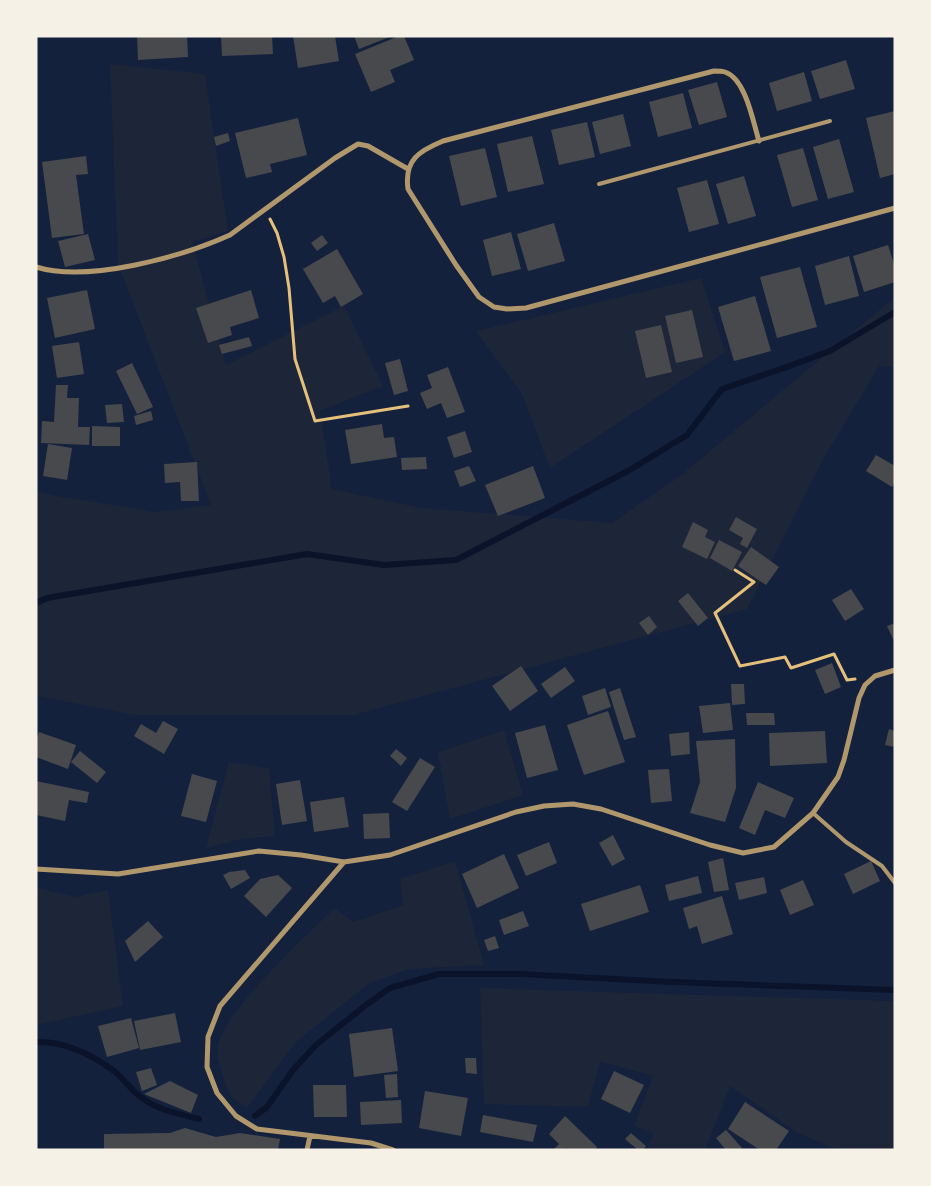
<svg xmlns="http://www.w3.org/2000/svg" width="931" height="1186" viewBox="0 0 931 1186" font-family="'PT Sans',sans-serif">
<style>
.green{fill:#1d2539}
.lines{fill:none;stroke-linecap:round;stroke-linejoin:round}
.stream{stroke:#0b132b;stroke-width:6}
.building{fill:#48494c}
.path{stroke:#e5c07b;stroke-width:3}
.service{stroke:#b1986c;stroke-width:4}
.minor{stroke:#b1986c;stroke-width:5}
</style>
<rect width="100%" height="100%" fill="#14213d"/>
<path class="green" d="M110,64L205,74L228,231L192,242L226,365L344,306L383,386L320,411L332,489L422,508L612,523L680,476L895,297V367L879,366L822,461L747,609L353,715H136L36,696V491L56,496L156,512L211,505L118,264Z
M701,278L725,352L550,468L522,394L476,331Z
M504,730L523,795L450,819L438,752Z
M229,762L269,768L275,836L241,839L206,848Z
M455,861L484,965L408,969L368,984L295,1043L247,1108C231,1098 228,1095 223,1076C221,1068 216,1058 217,1050C219,1016 308,933 335,908L353,922L403,905L400,879Z
M36,888L76,897L108,890L123,1006L36,1025Z
M480,988L895,1001V1150H837L798,1133L730,1086L705,1150H646L654,1134L634,1126L653,1076L600,1061L588,1107L484,1104Z"/>
<g class="lines">
<path class="stream" d="M36,603L47,598L307,554L384,565L456,560L628,471L687,435L722,389L784,368L830,351L895,312
M36,1042C65,1041 91,1054 114,1071C124,1079 131,1090 142,1098C158,1110 179,1114 199,1119
M255,1116L267,1107L293,1070L316,1045L366,1005L390,988L439,974H521L672,982L895,990"/>
</g>
<path class="building" d="M137,36H187L188,57L138,60Z
M221,36H272L273,54L222,56Z
M293,36H335L339,61L298,68Z
M354,36H392L359,49Z
M399,36H404L414,60L390,70L395,82L371,92L355,54Z
M846,60L855,89L820,99L811,71Z
M804,72L812,101L777,111L769,83Z
M717,82L727,117L699,125L688,90Z
M683,93L692,128L658,137L649,102Z
M895,111V174L880,178L866,118Z
M623,114L631,146L600,154L592,122Z
M298,118L307,155L270,164L272,172L246,178L235,133Z
M587,122L595,157L559,165L551,130Z
M228,133L230,141L216,146L214,137Z
M532,136L544,184L508,192L497,144Z
M839,139L854,192L828,199L813,147Z
M485,148L497,197L461,206L449,156Z
M803,148L818,200L792,207L777,155Z
M86,156L88,174L76,175L84,234L52,238L42,162Z
M744,176L756,216L728,224L716,184Z
M707,180L719,224L689,232L677,188Z
M554,223L565,261L528,271L517,234Z
M511,232L521,269L492,276L483,240Z
M88,234L95,260L65,267L58,241Z
M322,235L328,243L317,251L311,243Z
M888,245L895,267V282L864,292L853,256Z
M337,249L363,294L341,307L335,296L323,303L303,269Z
M849,256L859,296L825,305L815,266Z
M800,267L817,327L777,338L760,277Z
M87,290L95,329L55,338L47,298Z
M251,290L259,318L230,327L232,335L208,343L196,308Z
M755,296L771,351L734,361L718,307Z
M692,310L703,357L676,363L665,316Z
M661,325L672,372L646,378L635,331Z
M249,337L252,346L222,354L219,345Z
M79,342L84,374L57,378L52,346Z
M400,359L408,391L394,395L385,363Z
M132,363L153,407L137,414L116,371Z
M448,367L465,412L447,418L441,403L427,409L420,393L432,388L427,375Z
M56,385H68L67,398H79L78,427H90L89,445L41,443L42,421L54,422Z
M122,404L124,422L107,423L105,405Z
M151,411L153,420L136,425L134,416Z
M382,424L384,438L394,437L397,457L351,464L345,430Z
M92,426L120,427V446H92Z
M465,431L472,452L454,458L447,437Z
M48,444L72,448L67,480L43,476Z
M876,455L895,466V482L892,487L866,471Z
M426,457L427,469L402,470L401,458Z
M197,462L199,501H181L180,482L165,483L164,464Z
M469,466L476,481L460,487L454,471Z
M533,466L545,498L498,516L485,485Z
M736,517L757,529L747,548L740,544L743,538L729,530Z
M693,522L708,530L705,537L715,542L707,559L682,547Z
M719,540L742,552L732,571L710,558Z
M751,547L779,567L766,585L738,566Z
M851,589L864,609L845,621L832,600Z
M688,593L708,618L698,626L678,601Z
M649,616L657,627L648,635L639,623Z
M895,623V643L887,626Z
M832,663L841,687L825,694L815,670Z
M521,666L538,691L510,711L492,686Z
M565,667L575,681L551,698L541,684Z
M731,684H744L745,704L732,705Z
M605,688L611,707L588,715L582,696Z
M620,688L636,737L624,740L609,692Z
M730,703L733,730L703,733L699,706Z
M608,711L625,762L584,775L567,725Z
M746,713H774L775,725H747Z
M163,721L178,729L164,754L134,736L141,724L156,733Z
M545,725L558,770L527,778L515,733Z
M889,729L895,731V747L885,745Z
M825,731L827,763L770,766L769,733Z
M39,732L76,745L68,769L36,757V740Z
M689,732L690,754L671,756L669,734Z
M735,739L736,788L725,822L690,813L700,782L696,741Z
M396,749L407,758L401,766L390,756Z
M80,751L106,772L97,783L71,762Z
M420,758L435,767L407,811L392,802Z
M669,769L672,801L651,803L648,770Z
M192,774L217,781L206,822L181,816Z
M300,780L307,821L282,825L276,784Z
M36,781L89,792L87,803L69,800L65,821L36,815Z
M758,782L794,798L785,818L765,810L755,835L739,828Z
M344,797L349,827L314,832L310,802Z
M389,813L390,838L364,839L363,814Z
M613,835L625,859L612,866L599,843Z
M549,842L557,863L526,876L517,855Z
M504,854L519,888L477,908L462,874Z
M723,858L729,890L714,892L708,862Z
M871,861L880,881L853,894L844,874Z
M245,870L250,878L231,889L223,875L229,872Z
M278,875L292,888L266,917L244,896L260,879Z
M698,876L702,893L669,901L665,885Z
M764,877L767,893L739,900L735,883Z
M803,880L814,905L790,915L780,890Z
M640,885L649,912L590,931L581,904Z
M722,896L733,934L702,944L697,926L689,929L683,908Z
M523,911L529,926L504,935L499,920Z
M148,921L163,937L135,962L125,941Z
M495,936L499,948L488,951L484,940Z
M175,1013L181,1042L140,1050L134,1021Z
M131,1018L139,1048L107,1057L98,1026Z
M392,1028L398,1071L354,1077L349,1034Z
M465,1058H476L477,1074L466,1073Z
M151,1068L157,1085L142,1091L136,1072Z
M614,1071L644,1085L630,1113L601,1099Z
M397,1074L398,1097L386,1098L384,1075Z
M170,1081L198,1095L191,1113L144,1094Z
M313,1085H346L347,1117H314Z
M425,1091L468,1098L461,1136L419,1128Z
M401,1100L402,1123L361,1125L360,1102Z
M745,1102L789,1131L776,1150H760L728,1129Z
M483,1115L537,1125L533,1142L480,1132Z
M565,1116L597,1147L595,1150H568L566,1148L564,1150H553L559,1144L549,1134Z
M185,1128L216,1137L240,1133L280,1139L278,1150H104V1134L170,1133Z
M726,1130L742,1148L740,1150H726L716,1138Z
M631,1133L646,1146L643,1150H638L625,1139Z"/>
<g class="lines">
<path class="path" d="M270,219L277,233L284,257L289,288L295,359L315,421L408,406
M735,570L754,582L715,613L740,666L785,657L791,668L834,654L847,680L855,679"/>
<path class="service" d="M599,184L830,121
M813,813L846,842L882,866L895,883"/>
<path class="minor" d="M759,141C753,122 746,79 725,72C722,71 717,71 714,71L443,141C419,151 404,160 408,189L456,265L479,297L494,307L507,309L526,308L895,208
M36,267C88,283 181,257 230,235L335,158L358,144L368,146L408,169
M344,862L220,1006L208,1037L207,1067L217,1093L236,1116L257,1129L371,1143L393,1150
M36,869L118,874L259,851L301,855L344,862L390,855L516,812L544,806L573,804L601,809L710,845L743,853L774,847L813,813L838,777L844,760L859,698L865,685L875,676L895,670
M307,1150L310,1136"/>
</g>
<rect width="931" height="1186" fill="none" stroke="#f6f1e7" stroke-width="75"/>
</svg>
